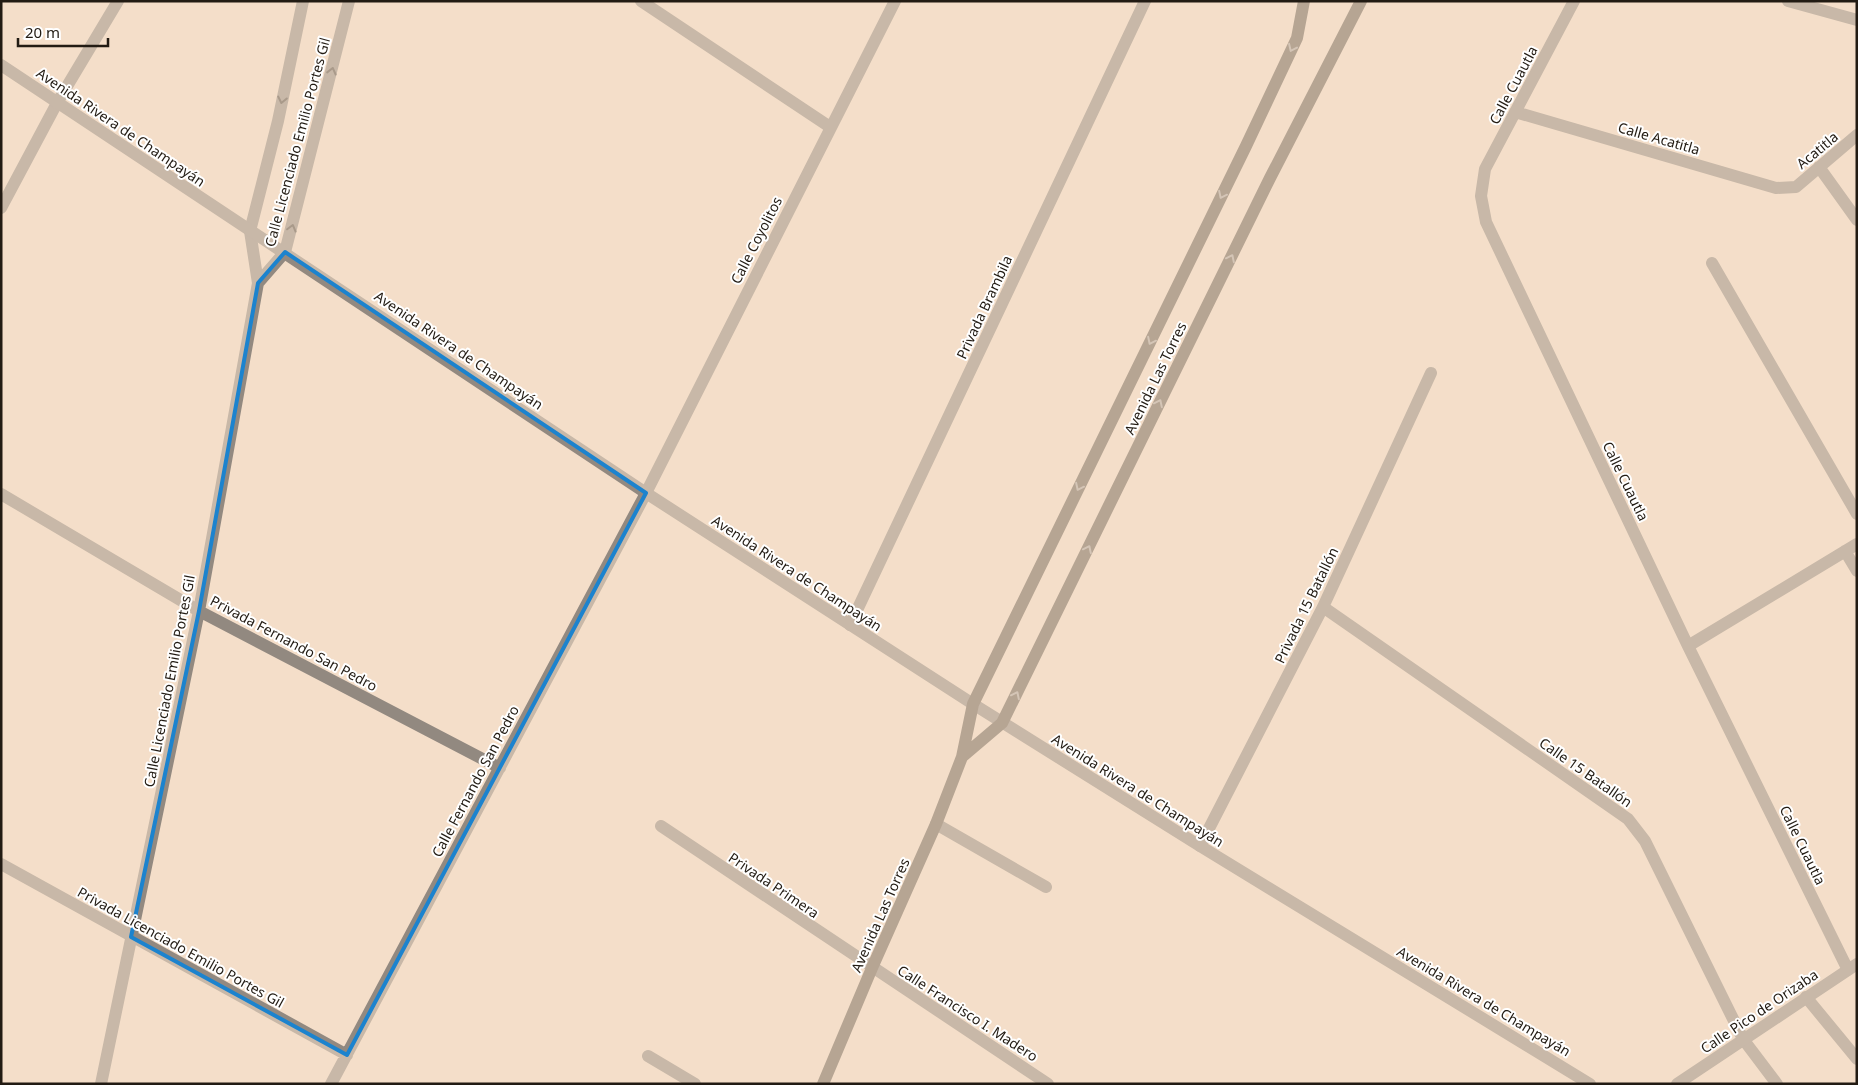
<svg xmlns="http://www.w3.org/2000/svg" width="1858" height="1085" viewBox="0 0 1858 1085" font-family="'Noto Sans',sans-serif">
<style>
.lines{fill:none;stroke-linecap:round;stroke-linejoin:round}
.service{stroke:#928980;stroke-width:12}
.minor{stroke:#928980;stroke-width:12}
.tertiary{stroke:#928980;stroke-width:12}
.secondary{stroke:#6b5f53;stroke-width:12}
.oneway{stroke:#aea7a0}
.oneway2{stroke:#4f473f}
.marked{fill:none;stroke:#1c83ce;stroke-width:4;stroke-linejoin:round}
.labels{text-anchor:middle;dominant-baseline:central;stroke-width:4;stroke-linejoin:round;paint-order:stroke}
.street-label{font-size:14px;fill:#221b13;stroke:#fff}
</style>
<rect width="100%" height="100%" fill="#f4dec9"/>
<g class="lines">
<path class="service" d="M1806,997L1857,1059
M1743,1039L1777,1084"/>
<path class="minor" d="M641,1L830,127
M1574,1L1485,169L1481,196L1486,222L1688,646L1848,970
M1788,1L1857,20
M1515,112L1776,188L1796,187L1857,135
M1819,167L1857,220
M1,208L57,103
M1712,263L1857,514
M258,283L285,252L349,1
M1,494L199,611L500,768
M1845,551L1857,571
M1323,607L1628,819L1645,841L1743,1039
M850,625L1145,1
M1688,646L1857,544
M936,824L1046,887
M661,826L1048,1084
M1200,846L1323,607L1431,373
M1,864L347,1055
M648,1056L695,1084
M101,1084L199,611L258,283L250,231L278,121L303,1
M331,1084L646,493L895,1
M1677,1084L1857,964"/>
<path class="tertiary" d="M1,65L646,493L973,704L1200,846L1590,1084
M57,103L118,1"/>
<path class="secondary" d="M962,757L1002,723L1270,178L1361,1
M823,1084L872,968L936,824L962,757L973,704L1246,146L1297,38L1304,1"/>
</g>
<defs><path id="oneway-chevron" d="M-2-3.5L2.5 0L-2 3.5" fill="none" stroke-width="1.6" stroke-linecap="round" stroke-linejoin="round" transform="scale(1.25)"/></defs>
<g class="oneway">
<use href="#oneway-chevron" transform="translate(1292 48) rotate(115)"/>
<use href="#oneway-chevron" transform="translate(1222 195) rotate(116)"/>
<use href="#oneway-chevron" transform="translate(1231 258) rotate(-64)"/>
<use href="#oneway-chevron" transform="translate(1151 341) rotate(116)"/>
<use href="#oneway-chevron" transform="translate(1159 403) rotate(-64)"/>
<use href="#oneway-chevron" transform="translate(1079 487) rotate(116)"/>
<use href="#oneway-chevron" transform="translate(1088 549) rotate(-64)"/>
<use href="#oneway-chevron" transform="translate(1016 695) rotate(-64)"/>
</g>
<g class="oneway2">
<use href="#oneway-chevron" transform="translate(332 71) rotate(-76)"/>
<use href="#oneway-chevron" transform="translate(282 100) rotate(102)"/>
<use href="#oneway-chevron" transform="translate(292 228) rotate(-75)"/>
</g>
<path d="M0 0H1858V1085H0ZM285,252L646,493L347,1055L131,937L199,611L258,283Z" fill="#f4dec9" fill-opacity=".55" fill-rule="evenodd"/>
<path class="marked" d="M285,252L646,493L347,1055L131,937L199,611L258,283Z"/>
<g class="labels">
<g class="street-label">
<text transform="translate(1513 85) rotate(-62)">Calle Cuautla</text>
<text transform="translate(121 127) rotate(34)">Avenida Rivera de Champayán</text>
<text transform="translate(1659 138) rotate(16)">Calle Acatitla</text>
<text transform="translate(297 142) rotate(-75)">Calle Licenciado Emilio Portes Gil</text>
<text transform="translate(1817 150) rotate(-40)">Acatitla</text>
<text transform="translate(756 240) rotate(-63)">Calle Coyolitos</text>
<text transform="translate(984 307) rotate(-65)">Privada Brambila</text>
<text transform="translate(459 350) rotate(34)">Avenida Rivera de Champayán</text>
<text transform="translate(1155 378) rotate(-64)">Avenida Las Torres</text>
<text transform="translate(1626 481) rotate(64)">Calle Cuautla</text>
<text transform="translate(797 573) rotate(33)">Avenida Rivera de Champayán</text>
<text transform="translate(1306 605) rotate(-64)">Privada 15 Batallón</text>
<text transform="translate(294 643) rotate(28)">Privada Fernando San Pedro</text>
<text transform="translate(169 681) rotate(-79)">Calle Licenciado Emilio Portes Gil</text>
<text transform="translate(1586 772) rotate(35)">Calle 15 Batallón</text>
<text transform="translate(475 781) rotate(-62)">Calle Fernando San Pedro</text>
<text transform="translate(1138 790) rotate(32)">Avenida Rivera de Champayán</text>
<text transform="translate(1803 845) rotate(64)">Calle Cuautla</text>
<text transform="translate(774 885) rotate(34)">Privada Primera</text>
<text transform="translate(880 915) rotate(-66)">Avenida Las Torres</text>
<text transform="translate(181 947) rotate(29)">Privada Licenciado Emilio Portes Gil</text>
<text transform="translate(1484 1001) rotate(31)">Avenida Rivera de Champayán</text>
<text transform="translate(1759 1011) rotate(-34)">Calle Pico de Orizaba</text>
<text transform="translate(968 1013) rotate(33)">Calle Francisco I. Madero</text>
</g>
</g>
<rect width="1858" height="1085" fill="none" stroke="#221b13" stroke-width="5"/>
<path d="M18 38v8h90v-8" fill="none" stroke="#221b13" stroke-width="2.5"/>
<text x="25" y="38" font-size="15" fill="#221b13" stroke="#ffffff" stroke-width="4" paint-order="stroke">20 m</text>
</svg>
